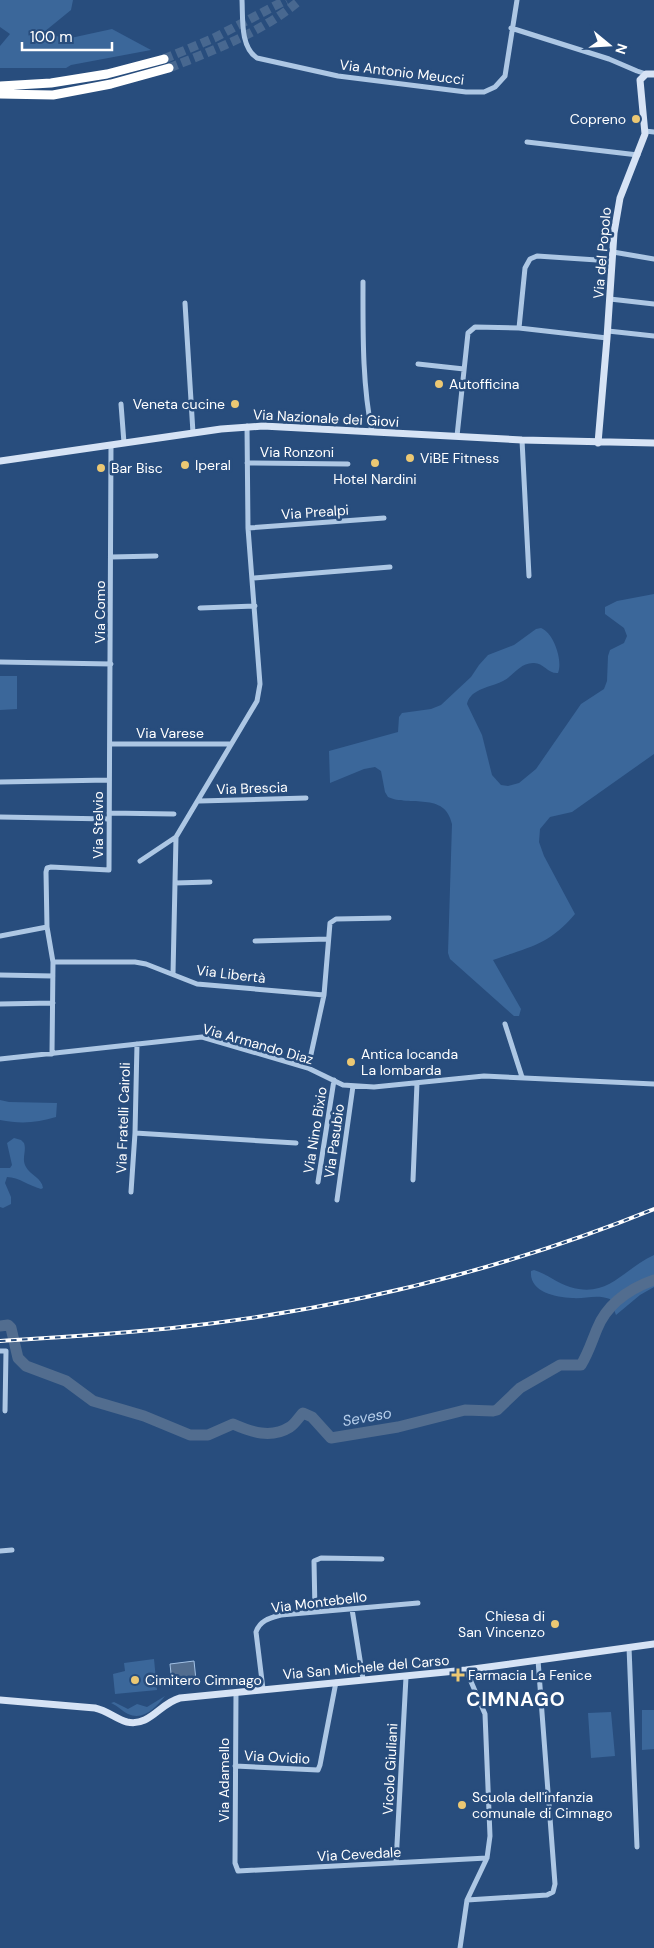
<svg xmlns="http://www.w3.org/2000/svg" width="654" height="1948" viewBox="0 0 654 1948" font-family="'DM Sans',sans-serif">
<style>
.green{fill:#3b679a}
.water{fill:#526d8f;stroke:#a2c1e5}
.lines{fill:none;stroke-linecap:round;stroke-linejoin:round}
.river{stroke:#526d8f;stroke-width:11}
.highway-tunnel{stroke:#486890;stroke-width:9;stroke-dasharray:9 4.5;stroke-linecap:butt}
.street{stroke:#adc7e4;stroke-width:5}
.secondary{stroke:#d6e3f5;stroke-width:7}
.highway{stroke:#fff;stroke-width:9}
.rail-casing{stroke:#fff;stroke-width:4}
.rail{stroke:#284d7d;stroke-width:2;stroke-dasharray:5.5;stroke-linecap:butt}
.poi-dot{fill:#ecc873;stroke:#284d7d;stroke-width:2}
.labels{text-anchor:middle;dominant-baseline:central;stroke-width:5;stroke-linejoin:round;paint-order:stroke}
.street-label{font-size:14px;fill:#fff;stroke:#284d7d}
.poi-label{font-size:14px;fill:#fff;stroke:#284d7d;text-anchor:start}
.water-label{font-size:15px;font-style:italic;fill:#b8d0ec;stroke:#284d7d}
.district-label{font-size:19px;font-weight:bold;letter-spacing:1px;fill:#fff;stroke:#284d7d}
</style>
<rect width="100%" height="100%" fill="#284d7d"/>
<path class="green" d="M0,0H73L71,10L44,32L66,39L112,29L151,50L71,65L66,68H0V46L10,34L0,27Z
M654,594V754L572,812L550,817L540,829L539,842L544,856L575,914C549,945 529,947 493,960L521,1009L519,1016H514L450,959L448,953L452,824C445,791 409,807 388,797L385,792L381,771L375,767L364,769L330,783L329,751L398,732L399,717L402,713L431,709L441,705L471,677L479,665L488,655L514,645L536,629L541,628C554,633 563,661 558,673C548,674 543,662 533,663C520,663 513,676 503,681C493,686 482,687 473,694C470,697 468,699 467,704L482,735L492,775L501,785L508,786L519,783L536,769L581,704L604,689L607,681L608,656L610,650L624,643L627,636L624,628L605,614V607L617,601Z
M0,676H17V709L0,710Z
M0,1100L9,1102L57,1103L56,1117C37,1123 20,1124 0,1120Z
M14,1138L21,1140L24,1143C27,1151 21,1159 26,1167C30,1175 42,1178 43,1188L41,1189C29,1186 19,1177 7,1177L5,1183L11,1197V1204L3,1208L0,1207V1168H10L12,1165L7,1143Z
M654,1255V1287L640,1295L616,1315L610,1299C596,1294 586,1299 572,1298C555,1297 529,1292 531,1271L534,1270C547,1274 557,1283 570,1287C608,1299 623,1269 654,1255Z
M154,1659L157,1690L115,1694L113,1674L125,1671L124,1663Z
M165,1696C156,1707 144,1721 128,1714C122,1711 118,1706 111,1703L114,1702L128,1709L137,1704L147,1707Z
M642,1710H654V1749L642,1750Z
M611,1712L615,1756L591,1758L588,1713Z"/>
<path class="water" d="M194,1661L196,1680L172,1683L170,1664Z"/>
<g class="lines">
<path class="river" d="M0,1326L8,1325L11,1328L18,1358L26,1366L66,1381L93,1401L144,1416L190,1435H208L233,1424C251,1432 271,1439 290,1427C295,1424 299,1417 303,1413L312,1417L331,1438L398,1427L465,1410L493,1411L497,1410L520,1388L560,1365H581C588,1354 592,1341 597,1329C607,1304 629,1289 654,1280"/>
<path class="highway-tunnel" d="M164,59L214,38L286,0
M169,68C214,50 263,32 300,0"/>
<path class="street" d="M242,0C243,18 240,47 257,58L338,76L466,92H484L495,87L505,76L517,0
M511,28L609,59L637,71L646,74
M645,131L654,132
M527,142L638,155
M613,252L654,259
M363,282C363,331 362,383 372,432
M610,299L654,304
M185,303L193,433
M519,328L525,268L530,259L537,256L612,261
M608,331L654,336
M418,364L464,369
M121,404L124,443
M457,436L468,333L475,327L519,328L607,338
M522,440L529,576
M247,463L348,464
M248,528L384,518
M111,557L156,556
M253,578L390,567
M200,608L255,606
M0,662L111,664
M110,744H230
M0,782L109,780
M199,801L306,798
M109,813L174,814
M0,817L109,819
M140,861L176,837
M175,883L210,882
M0,936L47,927
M255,941L328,939
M53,962H135L146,964L197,984L324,995
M173,974L176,837L257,701L260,684L248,528L247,426
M0,975L53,976
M0,1004L53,1003
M505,1024L522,1077
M52,1054L53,962L47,927L46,872L47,868L51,867L109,870L111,445
M0,1059L202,1037L308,1068L343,1085L374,1087L484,1076L654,1084
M308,1068L324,995L330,923L336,919L389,918
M135,1133L296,1143
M413,1180L417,1083
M318,1182L334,1080
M131,1192L135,1133L137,1044
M337,1200L353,1086
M0,1351H6L5,1411
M0,1551L12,1550
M352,1609L363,1679
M315,1612L314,1561L321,1558L382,1559
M629,1647L637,1847
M263,1689L256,1632C260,1620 270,1618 281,1615L418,1603
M236,1692L235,1863L238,1871L487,1858
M235,1766L318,1770L320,1765L336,1682
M396,1863L406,1677
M467,1900L547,1895L553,1892L555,1884L538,1660
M460,1948L467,1900L487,1858L490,1836L485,1714L466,1670"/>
<path class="secondary" d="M598,443L607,338L614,233L620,198L645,134L640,80L646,74H654
M0,461L221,429L263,426L522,440L654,443
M0,1700L95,1708C108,1711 116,1719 127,1722C150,1727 160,1703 180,1698L466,1670L654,1644"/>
<path class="highway" d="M0,86L51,83L107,74L164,59
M0,94L53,95L111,84L169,68"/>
<defs>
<path id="rail" d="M0,1341C61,1337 121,1334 181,1327C343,1309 503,1270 654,1209"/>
</defs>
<use href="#rail" class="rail-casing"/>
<use href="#rail" class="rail"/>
</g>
<g class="poi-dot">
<circle cx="636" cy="119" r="5"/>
<circle cx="439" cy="384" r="5"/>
<circle cx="235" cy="404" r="5"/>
<circle cx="410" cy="458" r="5"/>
<circle cx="375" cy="463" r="5"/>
<circle cx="185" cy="465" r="5"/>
<circle cx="101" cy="468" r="5"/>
<circle cx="351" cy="1062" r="5"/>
<circle cx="555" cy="1624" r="5"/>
<path d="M455.5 1667.5h5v5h5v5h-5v5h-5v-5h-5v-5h5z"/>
<circle cx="135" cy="1680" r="5"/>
<circle cx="462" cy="1805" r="5"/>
</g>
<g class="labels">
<g class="street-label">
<text transform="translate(402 72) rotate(7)">Via Antonio Meucci</text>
<text transform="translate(602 253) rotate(-85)">Via del Popolo</text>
<text transform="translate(326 418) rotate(3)">Via Nazionale dei Giovi</text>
<text x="297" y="452">Via Ronzoni</text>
<text transform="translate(315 512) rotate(-4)">Via Prealpi</text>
<text transform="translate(100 612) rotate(-90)">Via Como</text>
<text x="170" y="733">Via Varese</text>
<text transform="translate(252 788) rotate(-2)">Via Brescia</text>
<text transform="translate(98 825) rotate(-90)">Via Stelvio</text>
<text transform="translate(231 974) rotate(7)">Via Libertà</text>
<text transform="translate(258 1044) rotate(16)">Via Armando Diaz</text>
<text transform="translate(123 1118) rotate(-88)">Via Fratelli Cairoli</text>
<text transform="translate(315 1130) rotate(-81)">Via Nino Bixio</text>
<text transform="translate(334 1141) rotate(-82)">Via Pasubio</text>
<text transform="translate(319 1602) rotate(-7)">Via Montebello</text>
<text transform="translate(366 1667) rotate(-5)">Via San Michele del Carso</text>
<text transform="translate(277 1757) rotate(3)">Via Ovidio</text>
<text transform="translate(390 1769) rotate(-87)">Vicolo Giuliani</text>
<text transform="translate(224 1780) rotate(-90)">Via Adamello</text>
<text transform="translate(359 1854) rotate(-3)">Via Cevedale</text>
</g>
<g class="poi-label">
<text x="626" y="119" text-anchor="end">Copreno</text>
<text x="449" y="384">Autofficina</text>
<text x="225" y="404" text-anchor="end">Veneta cucine</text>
<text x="420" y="458">ViBE Fitness</text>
<text x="195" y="465">Iperal</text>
<text x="111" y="468">Bar Bisc</text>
<text x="375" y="479" text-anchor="middle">Hotel Nardini</text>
<text x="361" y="1054">Antica locanda<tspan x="361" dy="16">La lombarda</tspan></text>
<text x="545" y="1616" text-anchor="end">Chiesa di<tspan x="545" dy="16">San Vincenzo</tspan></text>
<text x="468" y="1675">Farmacia La Fenice</text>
<text x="145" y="1680">Cimitero Cimnago</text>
<text x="472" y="1797">Scuola dell'infanzia<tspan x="472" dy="16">comunale di Cimnago</tspan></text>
</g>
<g class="water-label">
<text transform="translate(367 1417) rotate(-10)">Seveso</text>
</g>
<g class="district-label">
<text x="516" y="1699">CIMNAGO</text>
</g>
</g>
<g transform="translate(609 45) rotate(108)" stroke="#284d7d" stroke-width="4" paint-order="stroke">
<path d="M0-4L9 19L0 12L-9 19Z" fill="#ffffff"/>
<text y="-8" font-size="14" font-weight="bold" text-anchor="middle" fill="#ffffff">N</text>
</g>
<path d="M22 42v8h90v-8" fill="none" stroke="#ffffff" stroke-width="2.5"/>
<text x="30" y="42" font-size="15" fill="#ffffff" stroke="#284d7d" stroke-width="4" paint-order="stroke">100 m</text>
</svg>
